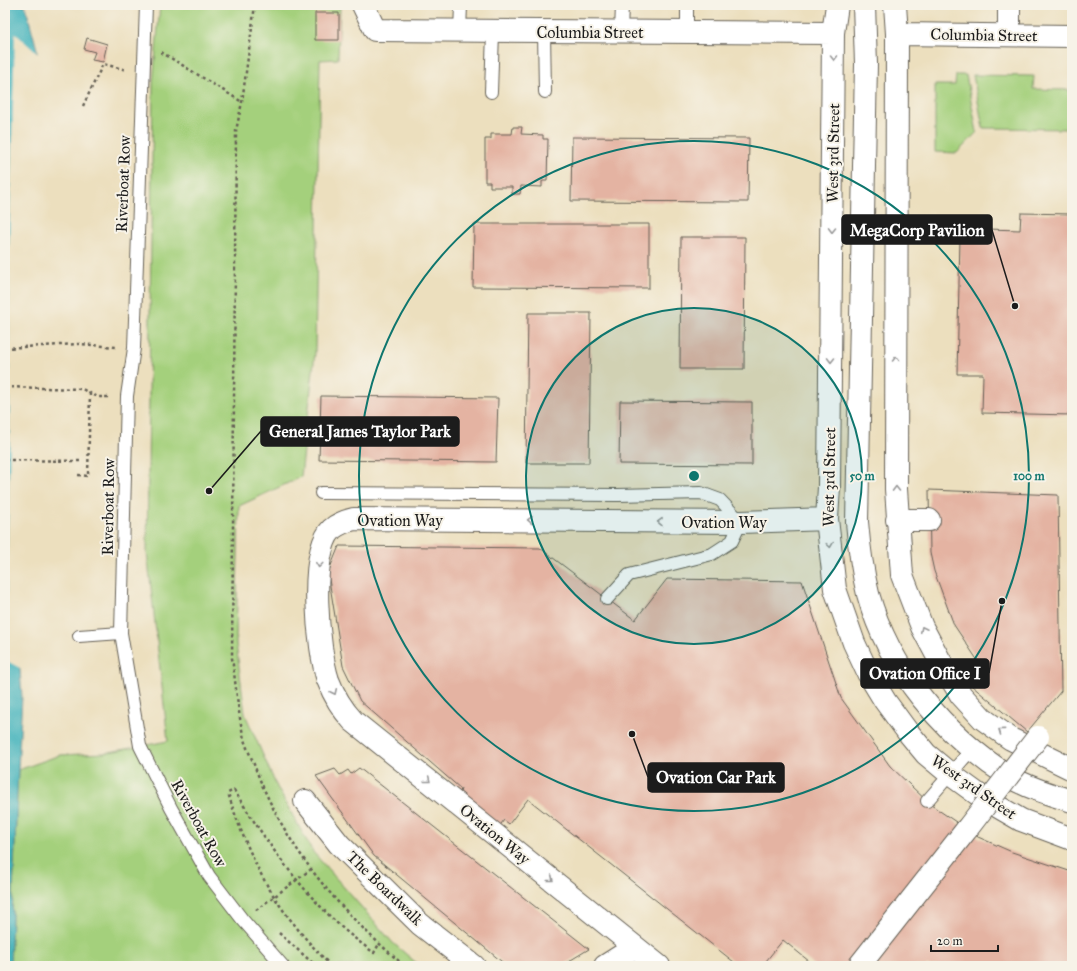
<svg xmlns="http://www.w3.org/2000/svg" width="1077" height="971" viewBox="0 0 1077 971" font-family="'IM FELL Great Primer',serif">
<style>
.green{fill:#a4d07c;stroke:#60764c}
.water{fill:#43b3bc;stroke:#30686c}
.pier{fill:#ecdfbe}
.building{fill:#e4b3a2}
.lines{fill:none;stroke-linecap:round;stroke-linejoin:round}
.lane-casing{stroke:#656055;stroke-width:14}
.street-casing{stroke:#656055;stroke-width:24}
.primary-casing{stroke:#656055;stroke-width:24}
.path{stroke:#656055;stroke-width:2.5;stroke-dasharray:3 3;stroke-linecap:butt}
.lane{stroke:#fff;stroke-width:12}
.street{stroke:#fff;stroke-width:22}
.primary{stroke:#fff;stroke-width:22}
.street-bridge-casing{stroke:#656055;stroke-width:24;stroke-linecap:butt}
.street-bridge{stroke:#fff;stroke-width:22}
.oneway{stroke:#999}
.ring{fill:none;stroke:#0f766e;stroke-width:2}
.labels{text-anchor:middle;dominant-baseline:central;stroke-width:4;stroke-linejoin:round;paint-order:stroke}
.street-label{font-size:16px;fill:#1c1c1c;stroke:#f7f3e8}
.centre{fill:#0f766e;stroke:#f7f3e8;stroke-width:2}
.ring-label{font-size:12px;text-anchor:middle;font-weight:bold;fill:#0f766e;stroke:#f7f3e8;stroke-width:4;stroke-linejoin:round;paint-order:stroke}
.leader{fill:none;stroke:#1c1c1c;stroke-width:1.5}
.callout-dot{fill:#1c1c1c;stroke:#f7f3e8;stroke-width:1.5}
.callout{fill:#1c1c1c;stroke:#1c1c1c;stroke-width:1.5}
.callout-label{font-size:17px;text-anchor:middle;font-weight:bold;fill:#fff}
</style>
<rect width="100%" height="100%" fill="#f7f3e8"/>
<filter id="ink" filterUnits="userSpaceOnUse"><feTurbulence type="fractalNoise" baseFrequency=".025" numOctaves="2"/><feDisplacementMap in="SourceGraphic" scale="8" xChannelSelector="R" yChannelSelector="G"/><feConvolveMatrix kernelMatrix="1 2 1 2 8 2 1 2 1" color-interpolation-filters="sRGB"/></filter>
<filter id="wash" filterUnits="userSpaceOnUse"><feTurbulence type="fractalNoise" baseFrequency=".012" numOctaves="4" result="noise"/><feDisplacementMap in="SourceGraphic" scale="16" xChannelSelector="R" yChannelSelector="G"/><feGaussianBlur stdDeviation="0.9" result="paint"/><feColorMatrix in="noise" values="0 0 0 0 0 0 0 0 0 0 0 0 0 0 0 0 0 1.4 0 .05"/><feComposite in="paint" operator="in"/></filter>
<g filter="url(#wash)">
<rect width="100%" height="100%" fill="#ecdfbe"/>
<path class="green" d="M160,5H340L338,59L320,60L315,353L301,477L239,506L236,643L245,714L277,787L313,852L393,943L420,966H10L18,770L60,755L104,753L168,741L147,552L153,83Z
M956,75H966L977,132L957,153L935,152V85H955Z
M973,75L1034,76L1033,89L1072,90V129L983,128Z"/>
<path class="water" d="M5,5H25L37,49L33,268L16,615L22,697L18,770L10,966H5Z"/>
<path class="pier" d="M15,33L39,55L35,268L18,615L22,669L5,660L10,438L9,252Z"/>
<g id="blocks">
<path class="building" d="M315,13H339V40H315Z
M87,38L107,44L103,62L92,60L95,52L84,49Z
M513,127H522L521,134L543,135V139H548L547,181H542V187L521,186L520,194H512V187H490V182H485V139H491V134H512Z
M572,137L749,138L748,202L571,201Z
M1021,213L1072,214V415L982,413L983,374H957L960,238L986,239L987,229L1020,230Z
M474,224H649V288L473,287Z
M681,237H745L744,369H680Z
M528,313H591L589,463H526Z
M321,396L498,398L496,462L319,460Z
M620,401L752,402V465L619,464Z
M929,490L1058,495L1061,691L1027,732L972,686L986,673L954,625L934,571L930,553Z
M339,546L540,548L635,620L667,579L802,581L841,698L890,766L931,805L978,837L1012,852L1072,872V966H815L783,940L762,966H739L528,799L509,824L504,820L498,828L482,811L460,792L461,789L360,701L343,666L328,573Z
M359,768L589,949L561,966H507L374,856L316,776L335,769L340,775L348,770L351,774Z"/>
</g>
</g>
<g filter="url(#ink)">
<use href="#blocks" fill-opacity="0" stroke="#656055" stroke-width="1"/>
<g class="lines">
<defs>
<path id="lane" d="M146,5L134,348L127,396L121,633L140,746L171,808L209,876L242,919L283,966
M687,5V32
M460,31L461,5
M544,31L545,92
M621,32L622,5
M491,92L493,32
M321,493L618,495L701,493L720,500L741,522L732,541L712,554L629,575L607,599
M79,636L121,633
M927,801L972,749"/>
<path id="street" d="M363,5L375,30L833,33
M837,5L833,33L829,487L827,519L835,589L854,643L868,673L885,701L907,731L926,754L950,774L983,798L1021,820L1072,839
M895,5L897,34L896,489L902,575L922,627L939,659L961,695L983,719L1011,739L1072,769
M897,34L1072,36
M1009,35V5
M897,520H929
M305,801L339,844L420,924L474,966
M605,966L635,947
M659,966L353,721C342,709 334,696 328,680C318,650 308,552 332,529C339,523 346,521 354,519L741,522L827,519
M859,966L967,829"/>
<path id="primary" d="M864,5L866,64L857,522C859,546 862,570 868,594C889,670 944,735 1010,777C1029,788 1051,795 1072,801"/>
</defs>
<use href="#lane" class="lane-casing"/>
<use href="#street" class="street-casing"/>
<use href="#primary" class="primary-casing"/>
<path class="path" d="M255,5L242,102L236,131L232,658C236,685 238,713 244,739C247,750 253,760 256,770C287,850 340,912 405,966
M161,52L242,102
M83,106L103,64L127,70
M5,348L79,344L116,347
M5,387L82,389L98,397H110
M5,460L80,461
M78,475L88,476L90,393
M256,910L310,870
M279,933L316,966
M331,966C318,952 305,939 294,924C263,887 242,838 228,793L234,790C263,837 295,883 336,922C347,933 361,943 374,953L379,944"/>
<use href="#lane" class="lane"/>
<use href="#street" class="street"/>
<use href="#primary" class="primary"/>
<defs>
<path id="street-bridge" d="M967,829L1038,737"/>
</defs>
<use href="#street-bridge" class="street-bridge-casing"/>
<use href="#street-bridge" class="street-bridge"/>
</g>
<defs><path id="oneway-chevron" d="M-2-3.5L2.5 0L-2 3.5" fill="none" stroke-width="1.6" stroke-linecap="round" stroke-linejoin="round"/></defs>
<g class="oneway">
<use href="#oneway-chevron" transform="translate(834 58) rotate(89)"/>
<use href="#oneway-chevron" transform="translate(832 230) rotate(91)"/>
<use href="#oneway-chevron" transform="translate(896 359) rotate(-90)"/>
<use href="#oneway-chevron" transform="translate(831 360) rotate(91)"/>
<use href="#oneway-chevron" transform="translate(896 489) rotate(-91)"/>
<use href="#oneway-chevron" transform="translate(530 520) rotate(-179)"/>
<use href="#oneway-chevron" transform="translate(660 522) rotate(-179)"/>
<use href="#oneway-chevron" transform="translate(830 545) rotate(82)"/>
<use href="#oneway-chevron" transform="translate(319 565) rotate(97)"/>
<use href="#oneway-chevron" transform="translate(923 629) rotate(-116)"/>
<use href="#oneway-chevron" transform="translate(334 692) rotate(65)"/>
<use href="#oneway-chevron" transform="translate(1001 731) rotate(-144)"/>
<use href="#oneway-chevron" transform="translate(428 780) rotate(39)"/>
<use href="#oneway-chevron" transform="translate(551 879) rotate(39)"/>
</g>
</g>
<circle cx="694" cy="476" r="168" fill="#0f766e" fill-opacity=".12"/>
<g class="ring">
<circle cx="694" cy="476" r="168"/>
<circle cx="694" cy="476" r="335"/>
</g>
<g class="labels">
<g class="street-label">
<text x="590" y="32">Columbia Street</text>
<text transform="translate(984 35) rotate(1)">Columbia Street</text>
<text transform="translate(833 153) rotate(-89)">West 3rd Street</text>
<text transform="translate(123 184) rotate(-88)">Riverboat Row</text>
<text transform="translate(829 477) rotate(-89)">West 3rd Street</text>
<text transform="translate(108 507) rotate(-89)">Riverboat Row</text>
<text x="400" y="520">Ovation Way</text>
<text x="724" y="522">Ovation Way</text>
<text transform="translate(974 787) rotate(35)">West 3rd Street</text>
<text transform="translate(199 823) rotate(61)">Riverboat Row</text>
<text transform="translate(495 834) rotate(39)">Ovation Way</text>
<text transform="translate(385 888) rotate(44)">The Boardwalk</text>
</g>
</g>
<circle cx="694" cy="476" r="6" class="centre"/>
<g class="ring-label">
<text x="862" y="480">50 m</text>
<text x="1029" y="480">100 m</text>
</g>
<path class="leader" d="M1015 306L992 230M209 491L261 431M1002 601L989 673M632 734L648 777"/>
<g class="callout-dot">
<circle cx="1015" cy="306" r="4"/>
<circle cx="209" cy="491" r="4"/>
<circle cx="1002" cy="601" r="4"/>
<circle cx="632" cy="734" r="4"/>
</g>
<g class="callout">
<rect x="842" y="215" width="150" height="29" rx="4"/>
<rect x="261" y="417" width="198" height="29" rx="4"/>
<rect x="861" y="659" width="128" height="29" rx="4"/>
<rect x="648" y="763" width="136" height="29" rx="4"/>
</g>
<g class="callout-label">
<text x="917" y="236">MegaCorp Pavilion</text>
<text x="360" y="437">General James Taylor Park</text>
<text x="925" y="679">Ovation Office I</text>
<text x="716" y="783">Ovation Car Park</text>
</g>
<rect width="1077" height="971" fill="none" stroke="#f7f3e8" stroke-width="20"/>
<path d="M931 945v6h67v-6" fill="none" stroke="#1c1c1c" stroke-width="2"/>
<text x="937" y="945" font-size="12" fill="#1c1c1c" stroke="#f7f3e8" stroke-width="3" paint-order="stroke">20 m</text>
</svg>
